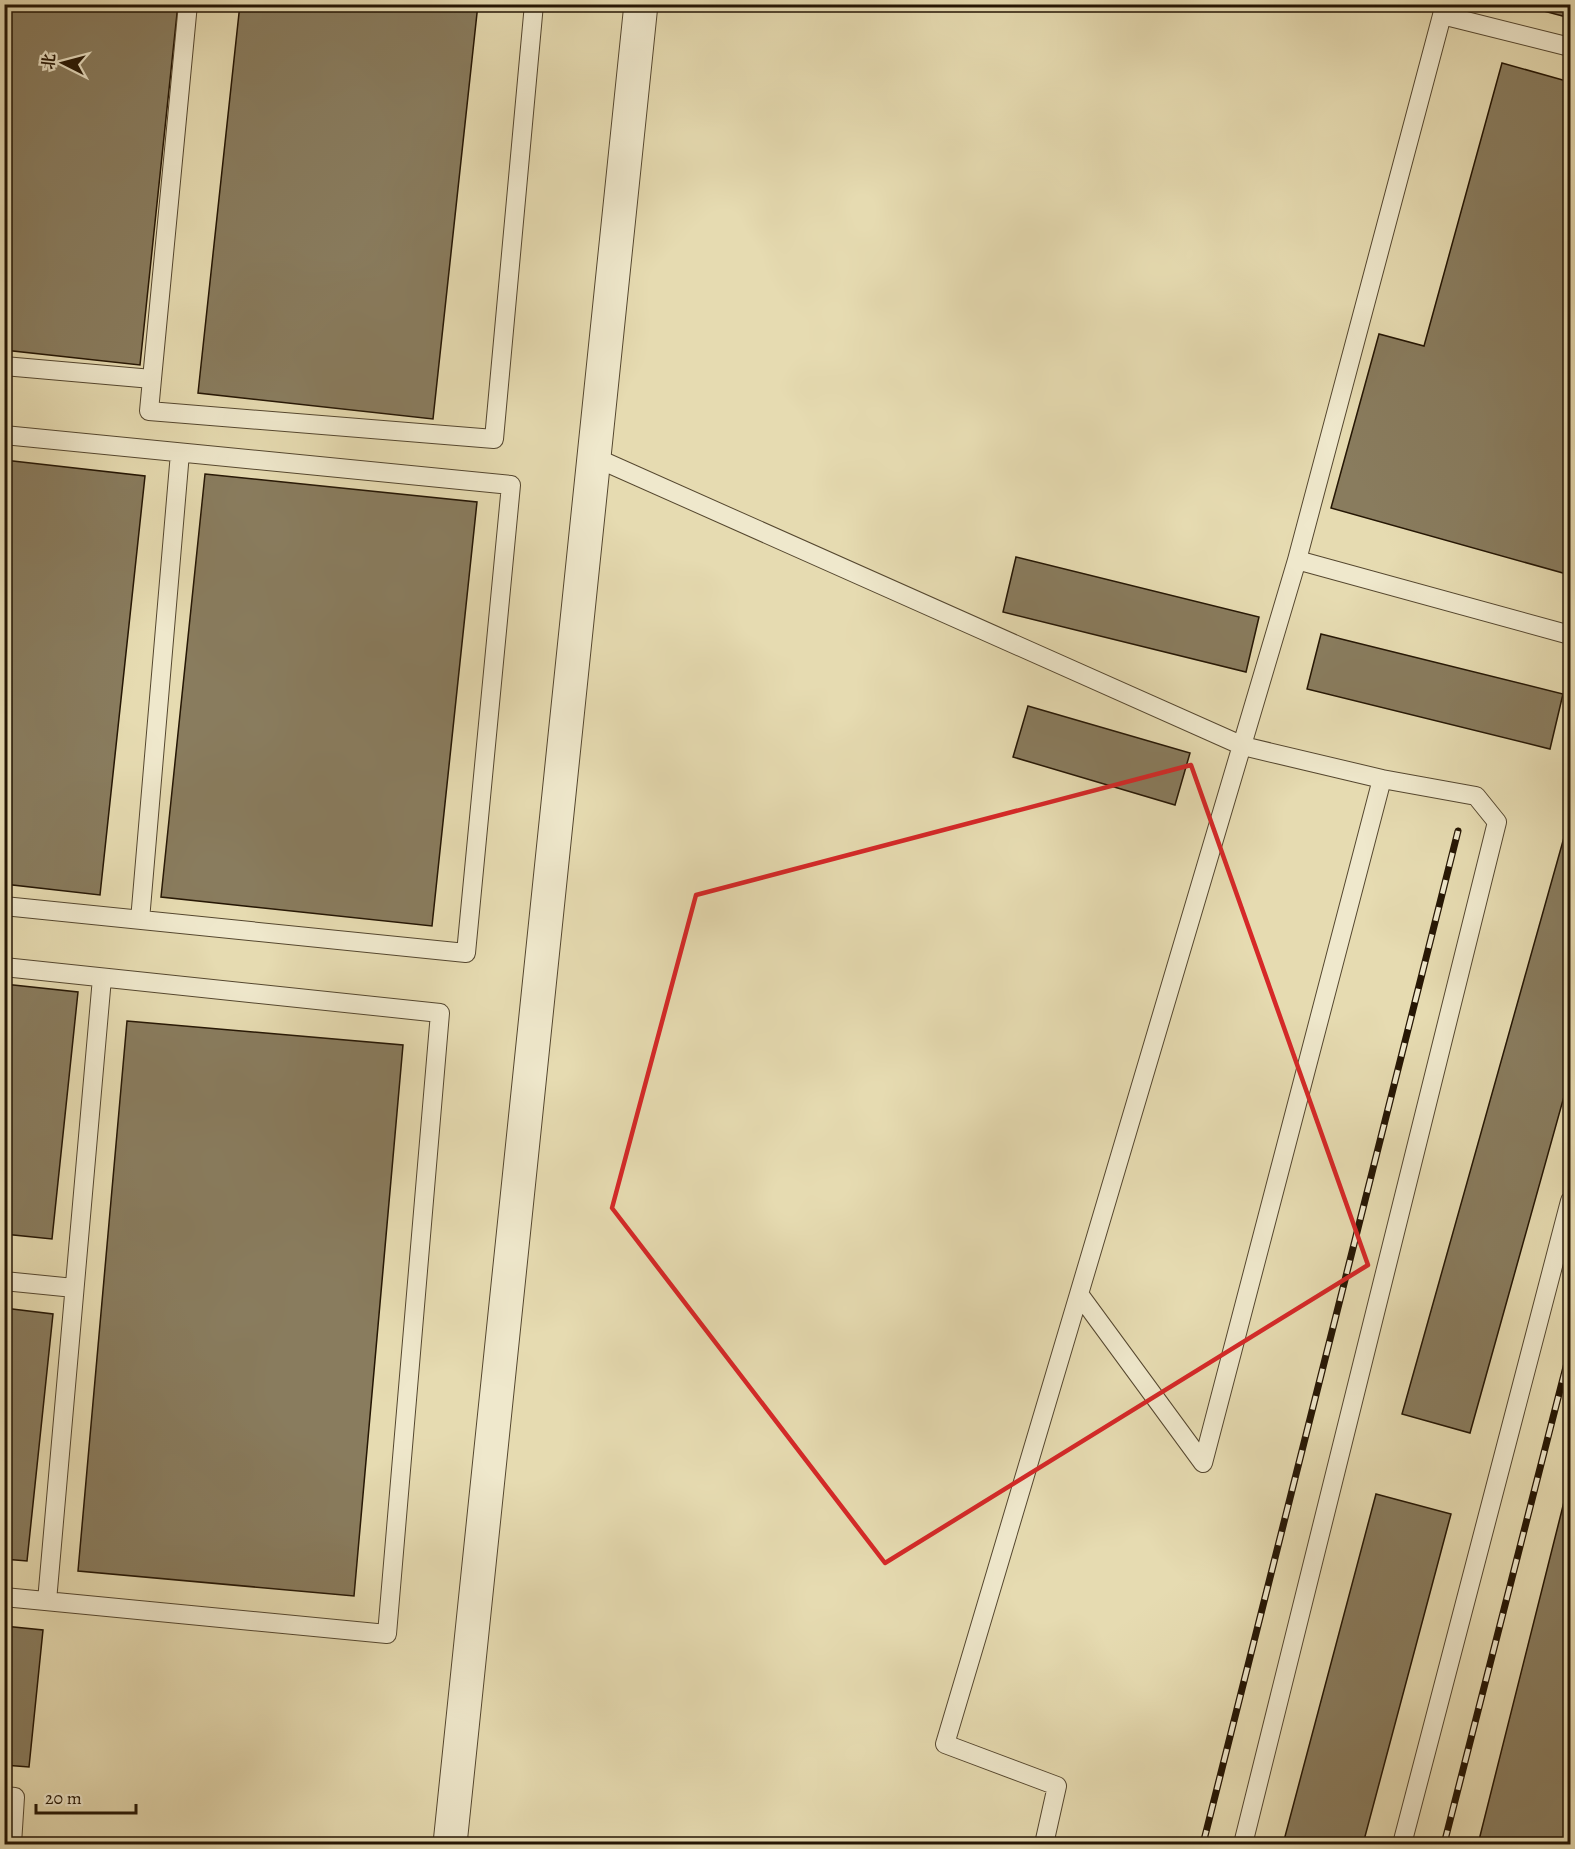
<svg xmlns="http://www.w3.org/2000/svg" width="1575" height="1849" viewBox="0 0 1575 1849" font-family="Alegreya,'Noto Serif SC',serif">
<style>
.building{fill:#897c5e;stroke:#251604;stroke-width:1.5}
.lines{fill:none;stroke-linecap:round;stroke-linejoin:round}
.service-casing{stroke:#55472f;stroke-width:20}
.minor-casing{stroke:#55472f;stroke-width:35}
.service{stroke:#efe8cc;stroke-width:18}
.minor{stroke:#efe8cc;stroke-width:33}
.rail-casing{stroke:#251604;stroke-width:7}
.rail{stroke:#efe8cc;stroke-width:4.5;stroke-dasharray:14;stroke-linecap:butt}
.marked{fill:none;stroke:#d62828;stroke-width:4.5;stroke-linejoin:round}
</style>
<rect width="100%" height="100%" fill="#e6dbb1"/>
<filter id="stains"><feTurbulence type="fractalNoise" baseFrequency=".00333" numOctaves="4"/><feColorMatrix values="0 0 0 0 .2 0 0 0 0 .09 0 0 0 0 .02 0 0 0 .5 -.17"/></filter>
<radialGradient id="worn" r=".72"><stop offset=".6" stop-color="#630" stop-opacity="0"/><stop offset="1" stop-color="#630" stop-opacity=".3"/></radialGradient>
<path class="building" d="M4,4H178L140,365L4,350Z
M240,4H478L433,419L198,393Z
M1517,4H1570V18Z
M1502,63L1570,82V575L1331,508L1379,334L1424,346Z
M4,460L145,476L100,895L4,884Z
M205,474L477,502L432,926L161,897Z
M1016,557L1259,617L1246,672L1003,612Z
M1321,634L1563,694L1550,749L1307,689Z
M1028,706L1190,753L1175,805L1013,757Z
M1570,816V1075L1470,1433L1402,1414Z
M4,984L78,992L52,1239L4,1234Z
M127,1021L403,1045L354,1596L78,1571Z
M4,1308L53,1314L27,1561L4,1559Z
M1570,1478V1844H1478Z
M1376,1494L1451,1514L1363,1844H1283Z
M4,1626L43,1630L29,1767L4,1765Z"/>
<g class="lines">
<defs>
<path id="service" d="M1442,15L1570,47
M4,366L152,379L188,4
M152,379L149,411L494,439L534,4
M4,435L511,485L466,953L4,906
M594,457L1243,746L1382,779L1203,1463L1079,1294L1297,560L1445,4
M1297,560L1570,635
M140,920L180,453
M4,967L440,1013L387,1634L4,1597
M4,1281L74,1288
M47,1601L102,978
M4,1796L15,1797L12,1844
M1044,1844L1057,1786L945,1744L1079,1294
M1243,1844L1497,822L1476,796L1382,779
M1402,1844L1570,1201"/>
<path id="minor" d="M450,1844L641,4"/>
</defs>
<use href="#service" class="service-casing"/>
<use href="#minor" class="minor-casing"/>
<use href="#service" class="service"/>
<use href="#minor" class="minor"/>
<defs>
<path id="rail" d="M1203,1844L1458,831
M1444,1844L1570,1351"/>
</defs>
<use href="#rail" class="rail-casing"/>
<use href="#rail" class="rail"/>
</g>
<path class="marked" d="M1191,765L1368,1265L885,1563L612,1208L696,895Z"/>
<rect width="1575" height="1849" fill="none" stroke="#e6dbb1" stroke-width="24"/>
<rect x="6" y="6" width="1563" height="1837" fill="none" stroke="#251604" stroke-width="3"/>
<rect x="12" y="12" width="1551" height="1825" fill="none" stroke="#251604" stroke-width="1.5"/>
<g transform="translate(63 63) rotate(276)" stroke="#efe8cc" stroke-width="4.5" paint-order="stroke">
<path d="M0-4.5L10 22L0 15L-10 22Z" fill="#251604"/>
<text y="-9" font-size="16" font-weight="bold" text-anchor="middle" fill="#251604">北</text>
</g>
<path d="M36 1804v9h100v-9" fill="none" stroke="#251604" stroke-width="3"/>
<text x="45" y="1804" font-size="18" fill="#251604" stroke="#efe8cc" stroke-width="4.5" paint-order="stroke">20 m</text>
<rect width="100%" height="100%" filter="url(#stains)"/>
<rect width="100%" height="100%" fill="url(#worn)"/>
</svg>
